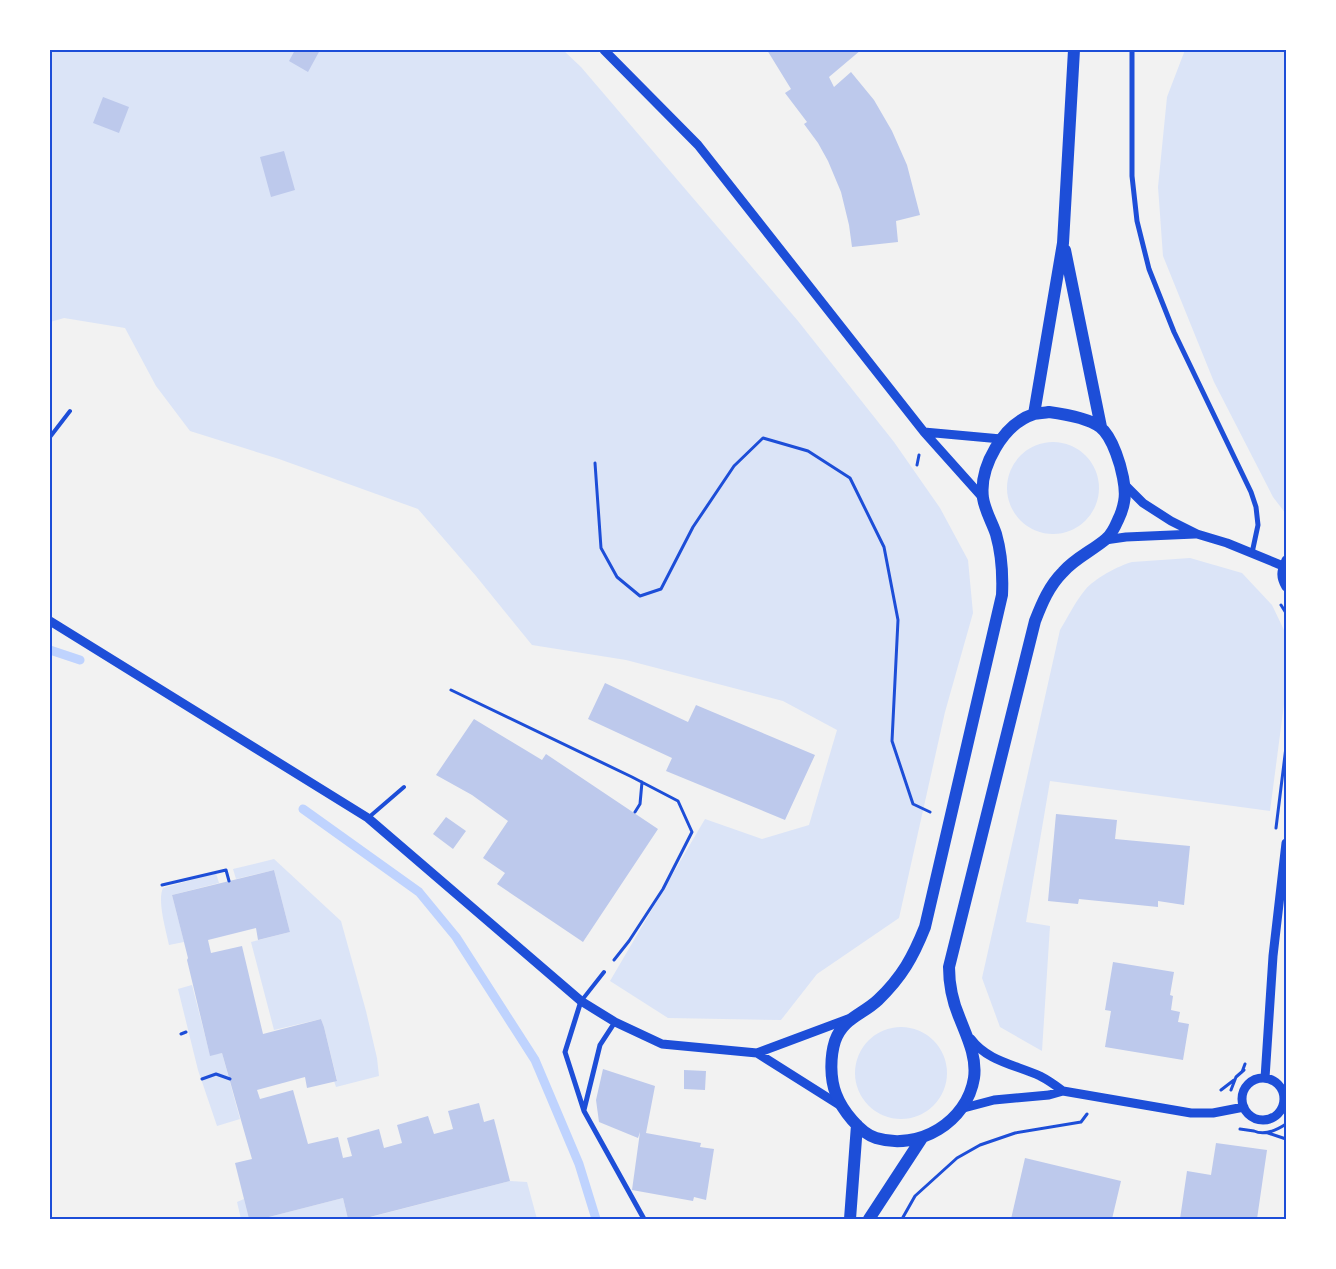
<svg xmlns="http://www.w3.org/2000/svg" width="1336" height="1269" viewBox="0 0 1336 1269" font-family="'Varela Round',sans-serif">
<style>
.green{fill:#dbe4f7}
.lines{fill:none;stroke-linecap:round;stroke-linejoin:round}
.stream{stroke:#bfd3fe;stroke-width:9}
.building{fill:#bdc9ec}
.path{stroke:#1d4ed8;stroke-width:3}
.service{stroke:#1d4ed8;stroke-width:4}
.minor{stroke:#1d4ed8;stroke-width:5}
.tertiary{stroke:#1d4ed8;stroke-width:9}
.primary{stroke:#1d4ed8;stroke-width:12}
.neatline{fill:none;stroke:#1d4ed8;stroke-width:2}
</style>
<rect width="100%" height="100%" fill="#f2f2f2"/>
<path class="green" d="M50,50H563L581,67L798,321L894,442L940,508L968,560L973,613L945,712L899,918L817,974L781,1020L668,1018L610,981L705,819L762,839L809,825L837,730L783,701L626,660L532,645L476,576L418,509L279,459L190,431L156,386L125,328L64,318L50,322Z
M1185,50H1286V514L1273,497L1214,382L1163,256L1158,187L1167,97Z
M1007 488a46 46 0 1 1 92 0a46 46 0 1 1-92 0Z
M1190,558L1242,573L1272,605L1284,630L1286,640V689L1270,811L1050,781L1026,922L1050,926L1042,1051L1000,1027L982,978L1060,630C1068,617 1075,602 1085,590C1095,578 1118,566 1132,562Z
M274,859L341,921L366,1011L377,1058L379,1076L336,1087L334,1081L337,1080L324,1027L321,1019L274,1030L251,942L290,932L274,870L236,879L233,869Z
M216,873L219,883L172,895L184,942L169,945C166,930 157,901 163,888Z
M192,985L210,1055L222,1053L240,1119L217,1126L198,1070L178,989Z
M855 1073a46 46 0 1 1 92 0a46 46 0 1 1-92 0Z
M510,1181L527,1182L537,1219H363Z
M343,1198L348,1219H261Z
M244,1199L249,1219H241L237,1202Z"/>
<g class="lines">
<path class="stream" d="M50,650L80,660
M303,809L419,892L456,937L535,1060L579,1164L596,1219"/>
</g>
<path class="building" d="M295,50H320L308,72L289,61Z
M767,50H861L829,77L834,87L851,72L874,100L892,131L907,165L920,215L896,221L898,242L852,247L849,225L841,192L828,161L818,143L804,124L807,122L785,93L791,89Z
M103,97L129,107L119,133L93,123Z
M284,151L295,190L271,197L260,157Z
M605,683L688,722L696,705L815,755L785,820L666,771L672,758L588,719Z
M474,719L542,760L546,754L658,829L583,942L497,884L505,873L483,858L508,821L472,795L436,775Z
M1056,814L1117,820L1115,839L1190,846L1184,905L1158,901V907L1079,899L1078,904L1048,901Z
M446,817L466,831L453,849L433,834Z
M274,870L290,932L258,940L256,928L208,940L211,953L242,946L263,1034L321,1019L324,1027L337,1081L307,1088L305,1077L257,1090L260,1099L293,1090L308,1144L338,1137L343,1158L352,1156L347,1138L379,1129L384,1148L402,1143L397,1125L428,1116L434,1134L453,1129L448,1111L479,1103L484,1122L494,1119L510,1181L362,1219H348L343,1198L261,1219H249L235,1163L252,1159L222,1053L210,1056L187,960L188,958L172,895Z
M1113,962L1174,972L1170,995L1173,996L1171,1010L1180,1012L1178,1022L1189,1024L1183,1060L1105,1047L1111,1011L1105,1010Z
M603,1069L655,1086L646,1133L701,1143L700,1147L714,1149L706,1200L694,1197L693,1201L632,1190L640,1132L638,1138L599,1122L596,1100Z
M684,1070L706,1071L705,1090L684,1089Z
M1216,1143L1267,1150L1257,1219H1180L1187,1171L1211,1175Z
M1025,1158L1121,1181L1112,1219H1011Z"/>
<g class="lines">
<path class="path" d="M595,463L601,548L617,577L640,596L661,589L693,527L734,466L763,438L808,451L850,478L884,547L898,620L892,741L913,804L930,812
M917,465L919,455
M1281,605L1286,613
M451,690L632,777L678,801L692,832L663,889L629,941L614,960
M635,812L640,804L642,782
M1276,828L1286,747
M162,885L226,870L229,881
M181,1034L186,1032
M1242,1072L1245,1064
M202,1079L216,1074L230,1079
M1221,1090L1234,1080
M1231,1090L1236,1077L1244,1070
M1240,1129L1254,1131
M1254,1131C1265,1136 1277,1130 1286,1124
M1268,1133L1286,1139
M902,1219L915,1196L957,1158L980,1145L1015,1133L1081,1122L1087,1114"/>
<path class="service" d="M50,437L70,411
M368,818L404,787
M582,1000L604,972"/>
<path class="minor" d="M1132,50V176L1137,221L1149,269L1174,332L1251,492L1256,507L1258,525L1252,553
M581,1001L565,1052L584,1111L644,1219
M584,1110L600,1045L615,1022"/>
<path class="tertiary" d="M604,50L698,145L924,432L983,498
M924,432L1001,439
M1124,484L1143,503L1171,521L1197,534L1227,543L1283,566
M1105,540L1126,537L1195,534
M1286,560C1281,571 1280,577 1286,587
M50,621L368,818L581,1001L615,1022L662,1044L757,1053L848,1019
M971,1039C987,1061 1016,1065 1040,1076C1048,1080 1055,1085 1063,1091
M757,1053L841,1106
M1242 1099a21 21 0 1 1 42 0a21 21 0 1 1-42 0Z
M1265,1078L1273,956L1286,843
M960,1109L994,1100L1049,1095L1063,1091L1191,1113H1213L1244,1107"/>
<path class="primary" d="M1065,250L1101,427
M1049,412C1064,414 1088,418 1100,427C1108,433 1113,445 1116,453C1121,466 1127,489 1124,502C1123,508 1121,514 1118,520C1115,527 1111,535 1106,539C1092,551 1075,558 1063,572C1049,586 1042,603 1035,621L949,967C949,985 953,1003 960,1019C967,1037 977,1057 974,1078C967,1122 919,1151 876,1138C860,1133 842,1110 836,1094C830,1079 830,1057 835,1041C843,1018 862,1015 878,1000C902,977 913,957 925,927L1002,595C1003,574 1002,555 996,534C992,522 985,511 983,498C979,467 1003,424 1034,414C1038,413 1044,413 1049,412Z
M1034,414L1063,243L1074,50
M850,1219L857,1125
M869,1219L922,1138"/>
</g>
<rect width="1336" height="1269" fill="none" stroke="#ffffff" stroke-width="102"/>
<rect x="51" y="51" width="1234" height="1167" class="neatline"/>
</svg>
